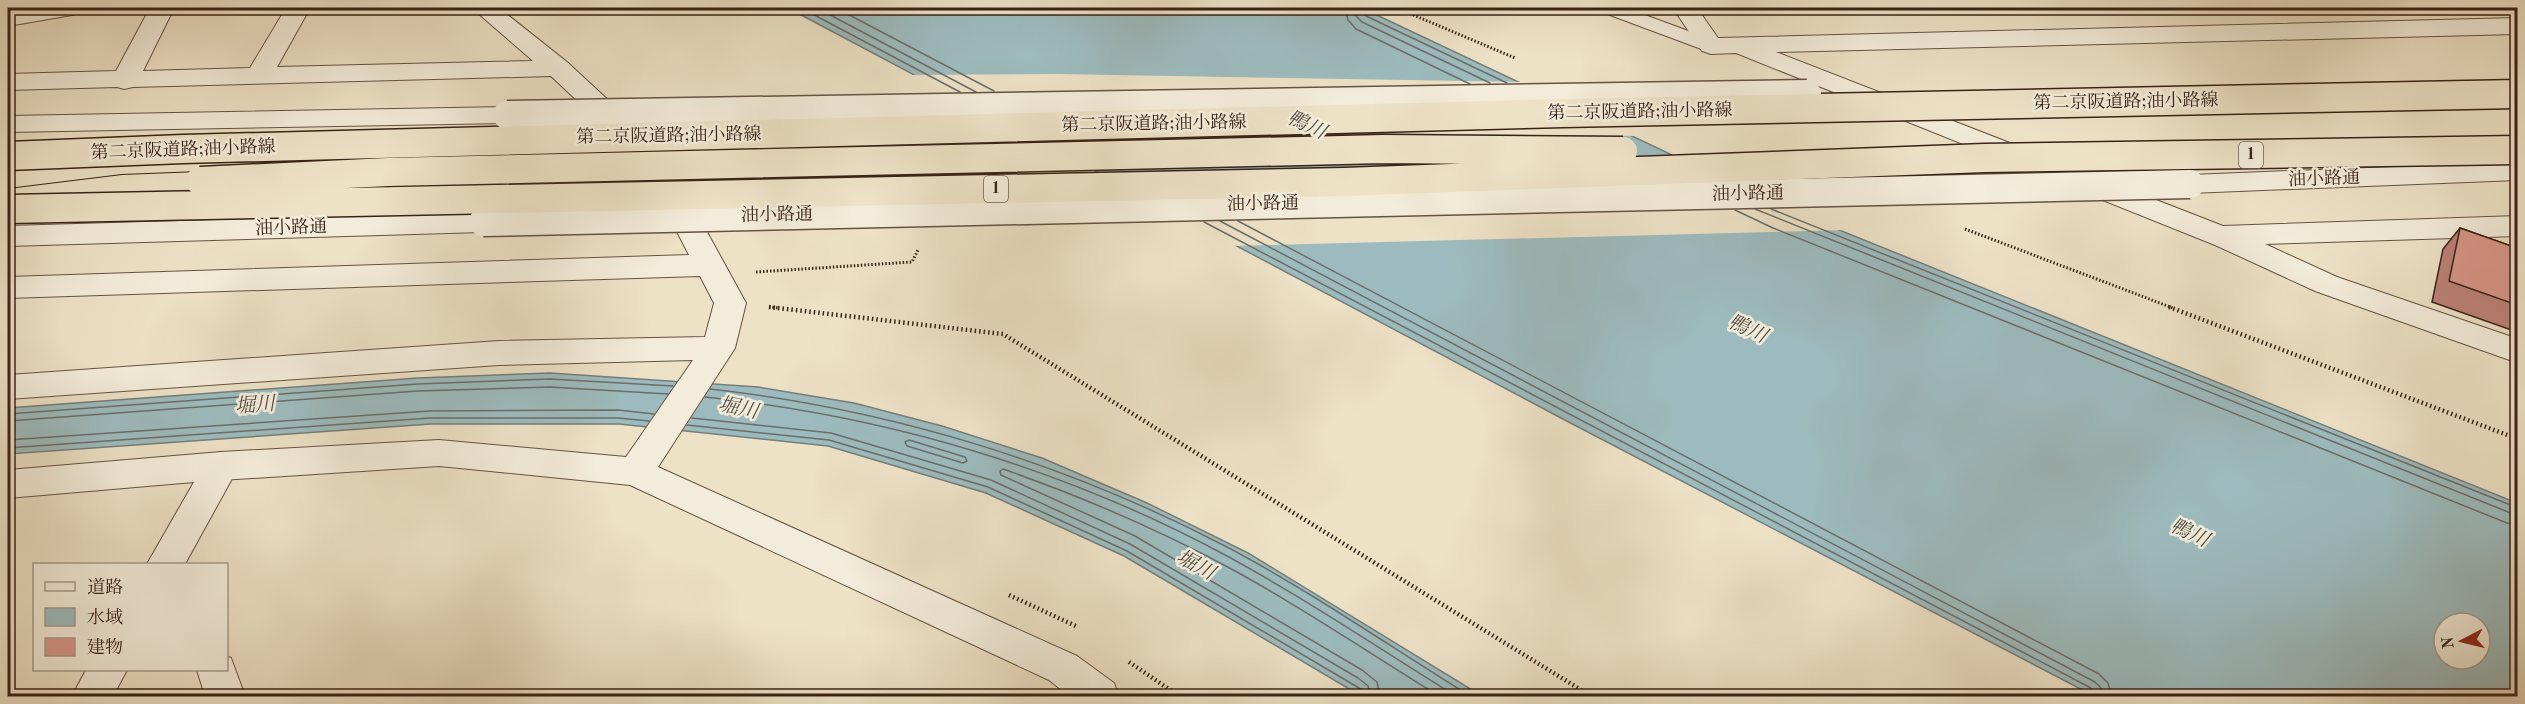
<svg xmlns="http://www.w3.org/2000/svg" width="2525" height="704" viewBox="0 0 2525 704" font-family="'Old Standard TT','Noto Serif JP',serif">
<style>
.water{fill:#9dbbbe;stroke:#757e7b;stroke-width:1.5;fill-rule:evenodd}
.pier{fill:#ede1c6}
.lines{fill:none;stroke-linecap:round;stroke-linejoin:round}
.shore{stroke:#6b6e6a;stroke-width:1.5}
.service-casing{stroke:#665243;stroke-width:2}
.minor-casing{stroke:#665243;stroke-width:2}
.tertiary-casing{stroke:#665243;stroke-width:2}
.motorway-casing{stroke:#392217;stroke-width:2}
.path-far1{stroke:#392217;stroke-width:3;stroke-dasharray:1.5 2;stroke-linecap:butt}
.path{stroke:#392217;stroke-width:4.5;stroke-dasharray:1.5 3;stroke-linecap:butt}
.service{fill:#f3ecda;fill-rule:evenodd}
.minor{fill:#f3ecda;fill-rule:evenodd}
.tertiary{fill:#f3ecda;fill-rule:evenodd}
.motorway{fill:#ede1c6;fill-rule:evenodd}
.tertiary-bridge-casing{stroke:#665243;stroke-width:31;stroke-linecap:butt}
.motorway-bridge-casing{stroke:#392217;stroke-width:31;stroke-linecap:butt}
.tertiary-bridge{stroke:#f3ecda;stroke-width:28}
.motorway-bridge{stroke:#ede1c6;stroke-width:28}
.wall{fill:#bb8177;stroke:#392217;stroke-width:1.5}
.building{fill:#d9968a;stroke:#392217;stroke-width:1.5}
.labels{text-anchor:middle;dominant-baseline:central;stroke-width:5;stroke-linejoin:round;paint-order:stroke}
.shield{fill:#f3ecda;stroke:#715f52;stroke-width:1.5}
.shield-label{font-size:16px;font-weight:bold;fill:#392217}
.street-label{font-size:18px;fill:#392217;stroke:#f3ecda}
.water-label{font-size:20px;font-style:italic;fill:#575049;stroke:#f3ecda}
</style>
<rect width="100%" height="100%" fill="#ede1c6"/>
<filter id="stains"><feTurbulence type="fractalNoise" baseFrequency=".00333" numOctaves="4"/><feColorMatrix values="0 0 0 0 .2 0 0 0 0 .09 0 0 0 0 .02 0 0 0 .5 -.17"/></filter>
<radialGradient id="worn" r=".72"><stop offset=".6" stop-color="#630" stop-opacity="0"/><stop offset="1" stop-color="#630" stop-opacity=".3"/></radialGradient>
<path class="water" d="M788,8H1362L1782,207L2517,503V696H2094L1561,418ZM2444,623H2480V659H2444Z
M550,373L758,387L854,403L942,426L1042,458L1147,503L1248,553L1482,696H1361L1124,556L986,493L828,446L619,424H431L8,454V408L418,378Z"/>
<path class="pier" d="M1057,74L1526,82L1639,136L1010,129L910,75Z
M1126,191L1783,205L1846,230L1231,246Z"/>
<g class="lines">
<path class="shore" d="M801,8L960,92
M817,8L976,92
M836,8L994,91
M1345,8L1348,20L1356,29L1470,84
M1354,8L1356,16L1362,22L1490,83
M1362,8L1366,16L1507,83
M1755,209L2518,516
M1771,209L2518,508
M1735,210L1773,228L2507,523L2518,525
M1220,221L2095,682L2101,688L2103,696
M1238,221L2099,674L2108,683L2112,696
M1204,222L2091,688L2095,696
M710,389C891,409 1069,464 1231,549C1313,593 1391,647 1470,696
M705,397C887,416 1066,469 1227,556C1306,599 1380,649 1456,696
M8,414L418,384L550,379L673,386
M692,418L831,433L991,480L1130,544L1358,678L1368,686L1371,696
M8,421L418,391L550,387L668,394
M687,425L829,440L988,487L1127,551L1354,685L1362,690L1364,696
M8,440L430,411L618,410L654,414
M909,440L965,457L967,461L963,463L907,446L905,442Z
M8,448L430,418H618L649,421
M1380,696L1377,682L1362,670L1135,536L1001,475L1000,471L1003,469C1083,497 1162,531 1237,572C1306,610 1372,655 1439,696"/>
<defs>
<path id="service" d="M1599,8H1626L1718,42L1721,46L1718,50H1704L1602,12Z"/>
<path id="minor" d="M31,8H84L81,13L72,15L8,26V12Z
M150,8H174L143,71L250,68L286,8H310L277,67L533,61L472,8H499L567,62L662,150L746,303L735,348L658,467L1077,656L1114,683L1119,696H1069L1049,680L630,485L439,466L221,480L208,476L203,466L208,456L221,452L439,440L626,457L693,360L499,365L8,399V375L499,341L705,337L714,303L700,276L8,298V277L689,255L640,160L551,76L133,87L124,89L117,87L8,90V74L116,71Z
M1673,8H1697L1718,38L2518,18V34L1776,52L2223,226L2518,216V236L2265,244L2337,277L2518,339V363L2315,291L2215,245L1736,53L1711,54L1702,51Z"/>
<path id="tertiary" d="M507,107L517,109L521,115L517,121L507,123L8,132V116Z
M2518,162V180L2190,193L2180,190L2175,184L2180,178L2190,175Z
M483,212L494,215L498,222L494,229L483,232L8,246V226Z
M221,452L234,456L239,466L185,564H147L194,482L8,498V470Z
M226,656L231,658L245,696H205L197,670H226Z
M86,670H127L113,696H72Z"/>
<path id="motorway" d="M200,172L210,175L214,181L210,187L200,190L122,193L8,207V189L122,175Z"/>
</defs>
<use href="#service" class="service-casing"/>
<use href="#minor" class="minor-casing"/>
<use href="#tertiary" class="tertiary-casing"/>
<use href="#motorway" class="motorway-casing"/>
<path class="path-far1" d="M1397,8L1515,58
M1965,229L2173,308
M756,272L912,262L918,250
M769,307L779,308"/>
<path class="path" d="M769,307L1003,334L1591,696
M2169,307L2518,439
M1009,595L1078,627
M1129,662L1179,696"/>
<use href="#service" class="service"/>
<use href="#minor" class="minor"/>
<use href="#tertiary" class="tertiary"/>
<use href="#motorway" class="motorway"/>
<defs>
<path id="tertiary-bridge" d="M507,115L1807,94
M483,222L2190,184"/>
<path id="motorway-bridge" d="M8,156L183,149L1563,113L2518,94
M200,181L388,172L1384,149L1623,151
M8,209L1344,182L1985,158L2518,150"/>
</defs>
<use href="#tertiary-bridge" class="tertiary-bridge-casing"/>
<use href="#motorway-bridge" class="motorway-bridge-casing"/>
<use href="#tertiary-bridge" class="tertiary-bridge"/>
<use href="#motorway-bridge" class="motorway-bridge"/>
</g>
<path class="wall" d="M1800,8H1841L1801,9Z
M1911,8H1970L1969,10L1915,13Z
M2501,8H2517V17H2514Z
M2460,228L2517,248V332L2432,302L2443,249Z"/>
<path class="building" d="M2460,228L2517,248V305L2449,281Z"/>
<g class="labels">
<g class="shield">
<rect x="2239" y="142" width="24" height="26" rx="4.5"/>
<rect x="984" y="176" width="24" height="26" rx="4.5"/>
</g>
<g class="shield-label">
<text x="2251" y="155">1</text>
<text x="996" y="189">1</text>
</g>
<g class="street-label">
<text transform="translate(2126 102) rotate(-1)">第二京阪道路;油小路線</text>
<text transform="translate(1640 112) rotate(-1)">第二京阪道路;油小路線</text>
<text transform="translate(1154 124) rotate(-1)">第二京阪道路;油小路線</text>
<text transform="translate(669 136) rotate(-1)">第二京阪道路;油小路線</text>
<text transform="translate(183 150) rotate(-2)">第二京阪道路;油小路線</text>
<text transform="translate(2324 179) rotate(-2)">油小路通</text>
<text transform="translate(1748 194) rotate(-1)">油小路通</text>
<text transform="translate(1263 204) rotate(-1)">油小路通</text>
<text transform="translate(777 215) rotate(-1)">油小路通</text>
<text transform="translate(291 228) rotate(-2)">油小路通</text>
</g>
<g class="water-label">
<text transform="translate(1306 126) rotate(25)">鴨川</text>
<text transform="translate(1747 330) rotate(25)">鴨川</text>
<text transform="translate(255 406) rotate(-4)">堀川</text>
<text transform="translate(738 409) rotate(12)">堀川</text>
<text transform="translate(2189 534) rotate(25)">鴨川</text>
<text transform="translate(1195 566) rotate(28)">堀川</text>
</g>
</g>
<rect width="2525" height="704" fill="none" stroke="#ede1c6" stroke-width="30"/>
<rect x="9" y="9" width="2507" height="686" fill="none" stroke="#392217" stroke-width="3"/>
<rect x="15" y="15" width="2495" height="674" fill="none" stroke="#392217" stroke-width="1.5"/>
<rect x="33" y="563" width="195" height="108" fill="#f3ecda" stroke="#a99b8c" stroke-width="1.5"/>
<rect x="45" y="582" width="30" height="9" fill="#f3ecda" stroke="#a99b8c" stroke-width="1.5"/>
<text x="87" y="593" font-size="18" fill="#392217">道路</text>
<rect x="45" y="608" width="30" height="18" fill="#9dbbbe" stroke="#a99b8c" stroke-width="1.5"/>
<text x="87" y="623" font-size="18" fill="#392217">水域</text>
<rect x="45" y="638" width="30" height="18" fill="#d9968a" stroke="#a99b8c" stroke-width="1.5"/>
<text x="87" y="653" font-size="18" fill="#392217">建物</text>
<g transform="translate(2462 641) rotate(263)"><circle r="28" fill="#f3ecda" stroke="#a99b8c" stroke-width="1.5"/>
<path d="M0-4.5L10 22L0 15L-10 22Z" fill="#8f2418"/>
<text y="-9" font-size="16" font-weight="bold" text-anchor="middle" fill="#392217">N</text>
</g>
<rect width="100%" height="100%" filter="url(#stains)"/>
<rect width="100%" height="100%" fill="url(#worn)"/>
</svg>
